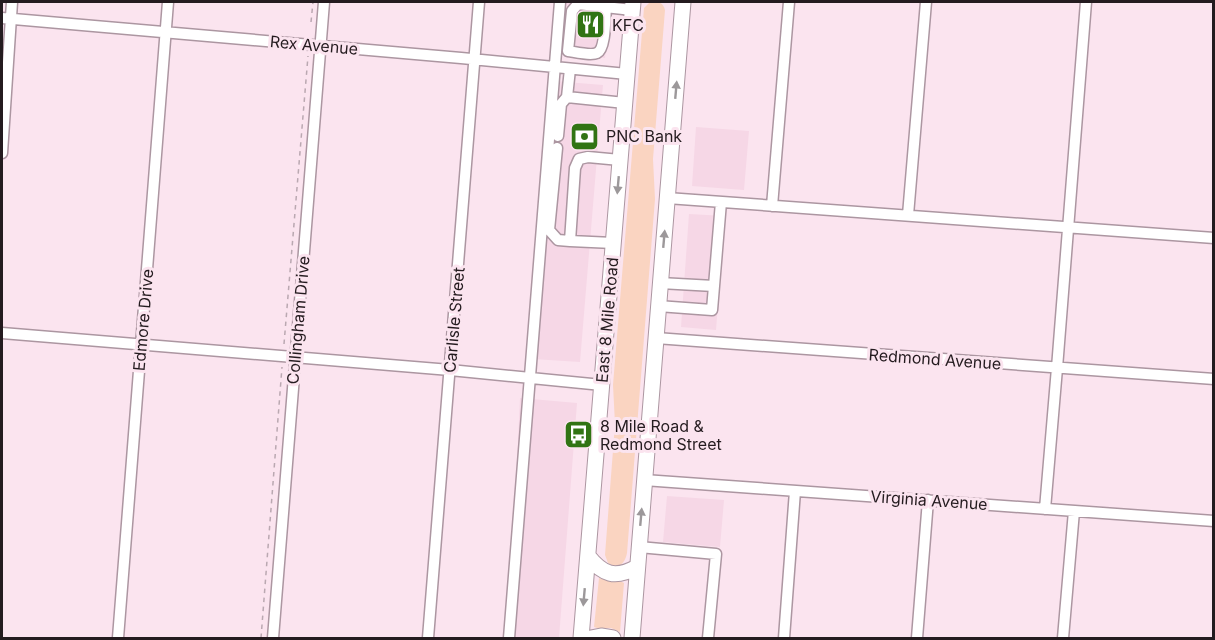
<svg xmlns="http://www.w3.org/2000/svg" width="1215" height="640" viewBox="0 0 1215 640" font-family="Inter,sans-serif">
<style>
.built{fill:#f6d7e6}
.green{fill:#fad4c1}
.lines{fill:none;stroke-linecap:round;stroke-linejoin:round}
.minor-casing{stroke:#ac96a1;stroke-width:13}
.highway-casing{stroke:#ac96a1;stroke-width:17}
.path{stroke:#baa8b1;stroke-width:1.5;stroke-dasharray:4.5 4.5;stroke-linecap:butt}
.minor{stroke:#fff;stroke-width:10}
.highway{stroke:#fff;stroke-width:15}
.oneway{fill:#9c989a}
.labels{text-anchor:middle;dominant-baseline:central;stroke-width:6;stroke-linejoin:round;paint-order:stroke}
.poi-label{font-size:16px;fill:#241b1f;stroke:#fbe4ef;text-anchor:start}
.street-label{font-size:16px;fill:#241b1f;stroke:#fbe4ef}
</style>
<rect width="100%" height="100%" fill="#fbe4ef"/>
<path class="built" d="M562,2H610L605,58L558,54Z
M554,81L603,85L580,362L533,359Z
M696,127L749,131L744,190L692,186Z
M689,214L725,216L716,330L681,327Z
M520,398L577,403L559,638H509Z
M667,496L724,500L720,547L663,542Z"/>
<path class="green" d="M650,2C657,2 663,1 665,10L653,159L655,199L627,553C625,564 618,570 608,563L605,555L615,424L613,385L644,8Z
M599,578L612,582H622L624,583L620,632L611,628H597L594,627Z"/>
<g class="lines">
<defs>
<path id="minor" d="M606,7C605,16 606,49 597,53C591,56 575,52 568,51L572,11L578,4L632,10
M2,18L461,58L627,74
M567,97L625,103
M558,136L561,104L567,97L570,69
M557,148L549,230L558,240L570,241
M2,153L12,2
M667,198L1214,238
M772,206L789,2
M908,215L926,2
M613,243L570,241L575,168L579,159L588,157L620,160
M714,286L721,202
M658,306L712,310L714,286L660,283
M2,333L450,370L602,385
M656,338L1214,379
M644,480L1214,521
M1045,509L1057,368L1086,2
M639,547L716,554L708,638
M118,638L168,2
M273,638L324,2
M428,638L479,2
M509,638L560,2
M784,638L795,491
M917,638L928,500
M1063,638L1074,511"/>
<path id="highway" d="M588,556C603,575 615,579 637,567
M581,638L633,2
M591,638L601,636L613,638
M632,638L683,2"/>
</defs>
<use href="#minor" class="minor-casing"/>
<use href="#highway" class="highway-casing"/>
<path class="path" d="M311,22L313,2
M284,344L308,56
M261,638L282,367"/>
<use href="#minor" class="minor"/>
<use href="#highway" class="highway"/>
</g>
<defs><path id="oneway-solid" d="M-6-.8H1V-3.2L6.5 0L1 3.2V.8H-6Z" transform="scale(1.5)"/></defs>
<g class="oneway">
<use href="#oneway-solid" transform="translate(676 90) rotate(-85)"/>
<use href="#oneway-solid" transform="translate(618 185) rotate(95)"/>
<use href="#oneway-solid" transform="translate(664 239) rotate(-85)"/>
<use href="#oneway-solid" transform="translate(641 517) rotate(-85)"/>
<use href="#oneway-solid" transform="translate(584 597) rotate(95)"/>
</g>
<defs>
<symbol id="restaurant-square" viewBox="-11 -11 22 22"><rect x="-9" y="-9" width="18" height="18" rx="4" fill="#317414" stroke="#fbe4ef"/><path d="M-5-6h1v4h1v-4h1v4h1v-4h1v5L-1.5 .5V6h-2V.5L-5-1ZM5-6V6H3V1.5H1.5Q1.5-4 5-6Z" fill="#fff"/></symbol>
<symbol id="bank-square" viewBox="-11 -11 22 22"><rect x="-9" y="-9" width="18" height="18" rx="4" fill="#317414" stroke="#fbe4ef"/><path d="M-6-4H6V4H-6ZM0-2.3a2.3 2.3 0 1 0 0 4.6a2.3 2.3 0 1 0 0-4.6Z" fill="#fff"/></symbol>
<symbol id="bus-square" viewBox="-11 -11 22 22"><rect x="-9" y="-9" width="18" height="18" rx="4" fill="#317414" stroke="#fbe4ef"/><path d="M-5-6H5V4H4V6H2V4H-2V6H-4V4H-5ZM-3.5-4V0h7V-4ZM-3.5 1.2v1.5H-2V1.2ZM2 1.2v1.5H3.5V1.2Z" fill="#fff"/></symbol>
</defs>
<g fill-rule="evenodd">
<use href="#restaurant-square" x="574" y="8" width="33" height="33"/>
<use href="#bank-square" x="568" y="120" width="33" height="33"/>
<use href="#bus-square" x="562" y="418" width="33" height="33"/>
</g>
<g class="labels">
<g class="poi-label">
<text x="612" y="25">KFC</text>
<text x="606" y="136">PNC Bank</text>
<text x="600" y="426">8 Mile Road &amp;<tspan x="600" dy="18">Redmond Street</tspan></text>
</g>
<g class="street-label">
<text transform="translate(314 45) rotate(5)">Rex Avenue</text>
<text transform="translate(143 320) rotate(-85)">Edmore Drive</text>
<text transform="translate(298 320) rotate(-85)">Collingham Drive</text>
<text transform="translate(454 320) rotate(-85)">Carlisle Street</text>
<text transform="translate(607 320) rotate(-85)">East 8 Mile Road</text>
<text transform="translate(935 359) rotate(4)">Redmond Avenue</text>
<text transform="translate(929 500) rotate(4)">Virginia Avenue</text>
</g>
</g>
<rect width="1215" height="640" fill="none" stroke="#241b1f" stroke-width="6"/>
</svg>
